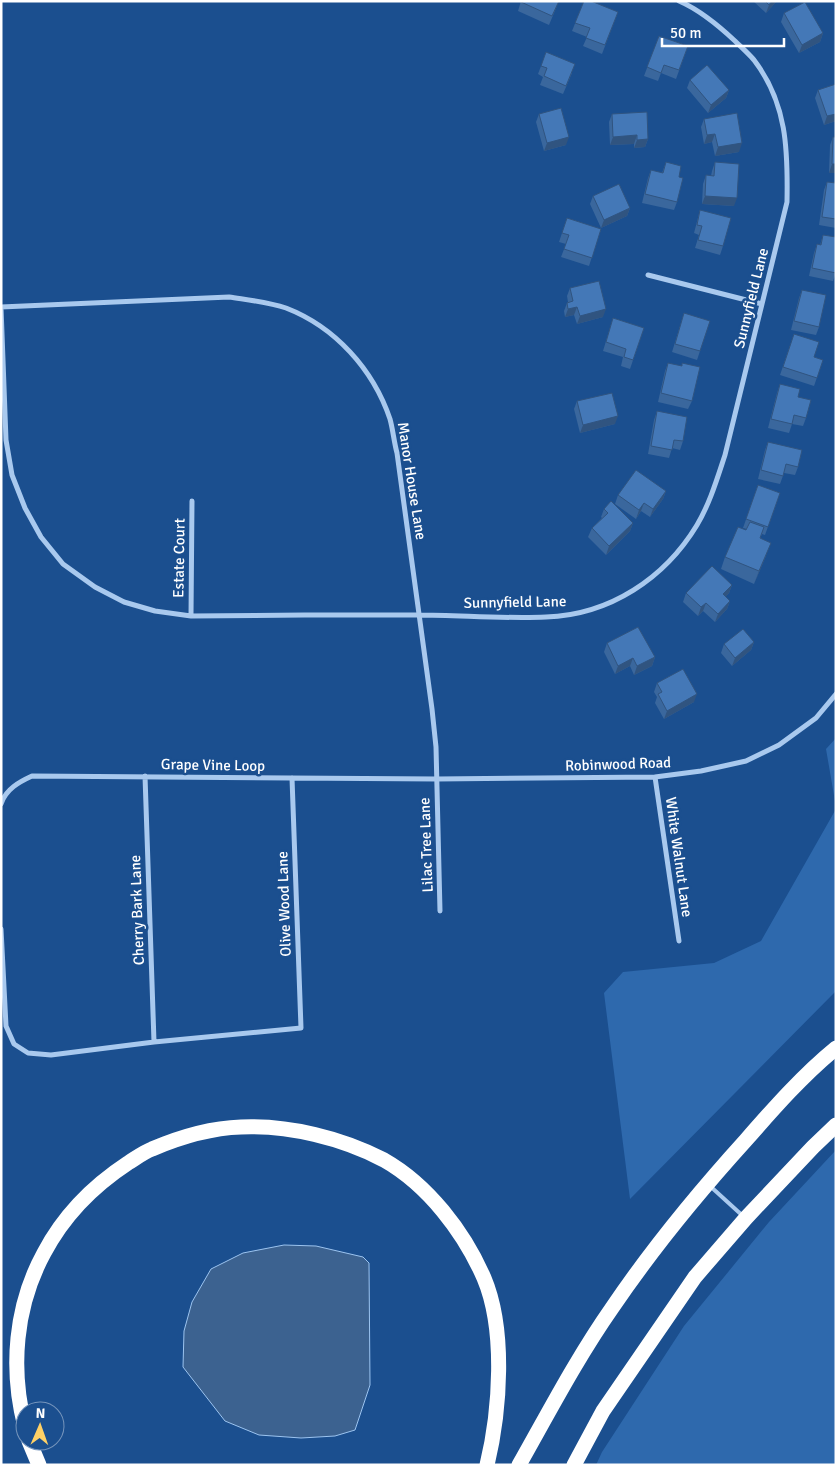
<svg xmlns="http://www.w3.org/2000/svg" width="837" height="1466" viewBox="0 0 837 1466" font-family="Signika,sans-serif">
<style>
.green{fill:#2e69ad}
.water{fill:#3c6290;stroke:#9cc4f0}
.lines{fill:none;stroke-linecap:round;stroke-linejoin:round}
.lane{stroke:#a9c9ee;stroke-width:4}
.street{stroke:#a9c9ee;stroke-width:5}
.highway{stroke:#fff;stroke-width:15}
.wall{fill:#3a679d}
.shaded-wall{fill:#305480}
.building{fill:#4478b7;stroke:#305480}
.labels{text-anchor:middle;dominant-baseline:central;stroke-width:5;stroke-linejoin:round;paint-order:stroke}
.street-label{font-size:15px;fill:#fff;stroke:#1b4f8f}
</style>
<rect width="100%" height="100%" fill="#1b4f8f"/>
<path class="green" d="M836,738V807L826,749Z
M836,809V991L630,1199L604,993L623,972L714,963L761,941Z
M836,1150V1465H596L602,1452L684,1326L769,1222Z"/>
<path class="water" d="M284,1245L316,1246L363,1257L369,1263L370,1385L355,1430L335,1436L301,1438L259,1435L225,1421L183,1367L184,1331L192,1302L211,1269L243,1253Z"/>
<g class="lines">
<path class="lane" d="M710,1186L744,1217"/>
<path class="street" d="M648,275L762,304
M1,307L6,440L12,475L25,508L41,537L63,564L95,587L124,602L155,611L191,616C267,615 342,615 418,615C460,615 503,619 546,617C610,615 665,578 697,525C710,503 717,479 725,455L787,202C788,150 787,103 754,60C748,53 741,47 735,41C719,26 700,10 679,1
M1,307L229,297C248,300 268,302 286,308C335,327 373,369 390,419C393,430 394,442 397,453L432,709L436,747L440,911
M191,616L192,501
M145,776L154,1042
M655,777L679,941
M1,804C6,789 19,782 32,776L437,779L655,777L701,771L746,761L779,745L816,718L836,694
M1,929L6,1026L14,1044L28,1053L51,1055L154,1042L301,1028L292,778"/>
<path class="highway" d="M25,1427C10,1369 15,1306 44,1253C64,1215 93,1186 128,1163C136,1158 144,1152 152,1149C180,1137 211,1128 241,1127C289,1125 342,1138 384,1160C428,1185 464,1232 484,1278C506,1330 500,1411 487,1465
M29,1441L39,1465
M519,1465C549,1412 577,1358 612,1308C652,1249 698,1193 746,1140C774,1108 803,1075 836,1048
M574,1465L603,1411L695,1277L746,1218L813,1147L836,1125"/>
</g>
<path class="wall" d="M521,1H559L549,25L518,11Z
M584,1L618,12L602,54L583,46L587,37L572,31Z
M753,1H777L766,13Z
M784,13L823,33L820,42L799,53L781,22Z
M659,36L688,46L676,79L661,73L658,81L644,76Z
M541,66L572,73L563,94L540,85L543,77L538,74Z
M690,80L729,90L726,98L708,113L687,88Z
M818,90L836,121L824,125L815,98Z
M539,114L566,145L544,151L536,122Z
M612,114L648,139L645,147L634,148V144L610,145L609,122Z
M704,119L739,152L715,156L712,142L704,144L701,127Z
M833,137L836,173H829L830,145Z
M666,162L679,177L677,202L674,210L642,203L648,178L651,170L662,173Z
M715,162L734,206L702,204L703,184L706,175L711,176L712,171Z
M827,182L836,183V228L819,225L824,190Z
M593,196L630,208L627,216L601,228L590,204Z
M700,210L723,246L720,255L695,248L699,235L694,233Z
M567,218L601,229L589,266L561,257L566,244L559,242Z
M823,235L836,237V273L833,281L809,276L814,253L817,244L820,245Z
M570,288L603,317L577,324L574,315L565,317L564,311L567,303L568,302L567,296Z
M802,290L819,327L816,335L791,330L799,298Z
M684,313L700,351L697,360L672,352Z
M613,318L644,328L630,369L621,366L623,357L603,351Z
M794,334L814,357L823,360L814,386L780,375Z
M668,363L692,401L688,409L658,402L665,371Z
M780,384L798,397L806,418L803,426L792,424L789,433L768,428L777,393Z
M577,401L615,424L580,433L574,409Z
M657,411L683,441L680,450L672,448L669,458L648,454L654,420Z
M768,442L798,467L795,475L784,473L780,484L758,479L765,450Z
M758,485L780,493L765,535L762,534L760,539L766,556L754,584L721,569L725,557L747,529L743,528Z
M666,491L663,499L650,517L641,511L636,519L615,504L618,495Z
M604,509L633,523L630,531L606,555L588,537L592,528L602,518L601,517Z
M732,585L729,593L725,597L730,601L727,609L715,622L703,611L698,616L683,602L686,593Z
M754,642L751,650L732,666L721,653L724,644Z
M607,643L655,657L652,666L634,675L630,666L615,674L604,652Z
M657,683L694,702L664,719L655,703L657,697L654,692Z"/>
<path class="shaded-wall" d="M772,1H777L766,13L769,5Z
M823,33L820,42L799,53L802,45Z
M729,90L726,98L708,113L711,105Z
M836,114V121L824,125L827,116Z
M715,134L712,142L704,144L707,135Z
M637,135L634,144L610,145L613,137Z
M569,137L566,145L544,151L547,143Z
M648,139L645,147L634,148L637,140Z
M742,143L739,152L715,156L718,147Z
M832,164H836V173H829Z
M705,196L737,198L734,206L702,204Z
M630,208L627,216L601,228L604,220Z
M577,307L574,315L565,317L568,309Z
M606,309L603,317L577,324L580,316Z
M618,416L615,424L580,433L583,425Z
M666,491L663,499L650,517L653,509Z
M644,503L641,511L636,519L639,510Z
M633,523L630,531L606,555L609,546Z
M771,543L766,556L754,584L759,571Z
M732,585L729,593L720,603L723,594Z
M730,601L727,609L715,622L718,614Z
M706,603L703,611L698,616L701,607Z
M754,642L751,650L732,666L735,658Z
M655,657L652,666L634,675L637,666Z
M633,658L630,666L615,674L618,666Z
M697,694L694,702L664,719L667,711Z"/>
<path class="building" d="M521,1H559L552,16L521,2Z
M584,1H591L618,12L605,45L586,38L590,28L575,23Z
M765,1H772L769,5Z
M805,2L823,33L802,45L784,13Z
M659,36L688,46L679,70L664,65L661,73L647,67Z
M546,52L575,64L566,86L544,76L547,68L541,66Z
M707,65L729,90L711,105L690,80Z
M836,84V114L827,116L818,90Z
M561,108L569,137L547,143L539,114Z
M647,112L648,139L637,140V135L613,137L612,114Z
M737,113L742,143L718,147L715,134L707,135L704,119Z
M833,137H836V164H832Z
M666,162L681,166L679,177L683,178L677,202L645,194L651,170L663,173Z
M715,162L739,164L737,198L705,196L706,175L714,176Z
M827,182L836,183V219L822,217Z
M619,184L630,208L604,220L593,196Z
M700,210L731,218L723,246L698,240L702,226L697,225Z
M567,218L601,229L592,258L564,249L569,235L562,233Z
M823,235L836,237V273L812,268L817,244L821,245Z
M599,281L606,309L580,316L577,307L568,309L567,303L573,301L570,288Z
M802,290L826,295L819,327L794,321Z
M684,313L710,321L700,351L675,344Z
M613,318L644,328L633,360L624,357L626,349L606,342Z
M794,334L819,342L814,357L823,360L817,378L783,367Z
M668,363L682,366V363L700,367L692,401L661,393Z
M780,384L800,389L798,397L811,400L806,418L794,415L792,424L771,419Z
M612,393L618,416L583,425L577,401Z
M657,411L687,417L683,441L674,440L672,450L651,446Z
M768,442L802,450L798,467L786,464L783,476L761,470Z
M636,470L666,491L653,509L644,503L639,510L618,495Z
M758,485L780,493L768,527L746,519Z
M611,501L633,523L609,546L592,528L608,513L604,509Z
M750,522L764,527L760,538L771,543L759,571L725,557L738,527L746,530Z
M712,566L732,585L723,594L730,601L718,614L706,603L701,607L686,593Z
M638,627L655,657L637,666L633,658L618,666L607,643Z
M743,629L754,642L735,658L724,644Z
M683,669L697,694L667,711L658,694L662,692L657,683Z"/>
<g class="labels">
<g class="street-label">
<text transform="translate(751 298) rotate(-76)">Sunnyfield Lane</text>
<text transform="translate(412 481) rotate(81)">Manor House Lane</text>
<text transform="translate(179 558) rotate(-89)">Estate Court</text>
<text transform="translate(515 602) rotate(-1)">Sunnyfield Lane</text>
<text transform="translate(618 764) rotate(-2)">Robinwood Road</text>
<text transform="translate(213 765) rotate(1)">Grape Vine Loop</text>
<text transform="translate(426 845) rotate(-92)">Lilac Tree Lane</text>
<text transform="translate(679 857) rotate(82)">White Walnut Lane</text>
<text transform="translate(284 904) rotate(-92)">Olive Wood Lane</text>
<text transform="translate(137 910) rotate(-92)">Cherry Bark Lane</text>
</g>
</g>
<rect width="837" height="1466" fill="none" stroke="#ffffff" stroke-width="5"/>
<g transform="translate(40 1426) rotate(2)"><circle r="24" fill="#1b4f8f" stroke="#7695bc"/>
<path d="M0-4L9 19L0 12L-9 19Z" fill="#ffd166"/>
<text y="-8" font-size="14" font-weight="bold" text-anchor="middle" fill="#ffffff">N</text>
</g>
<path d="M662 38v8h122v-8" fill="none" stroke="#ffffff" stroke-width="2.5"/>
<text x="670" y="38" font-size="15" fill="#ffffff" stroke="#1b4f8f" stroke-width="4" paint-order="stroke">50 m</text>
</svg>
